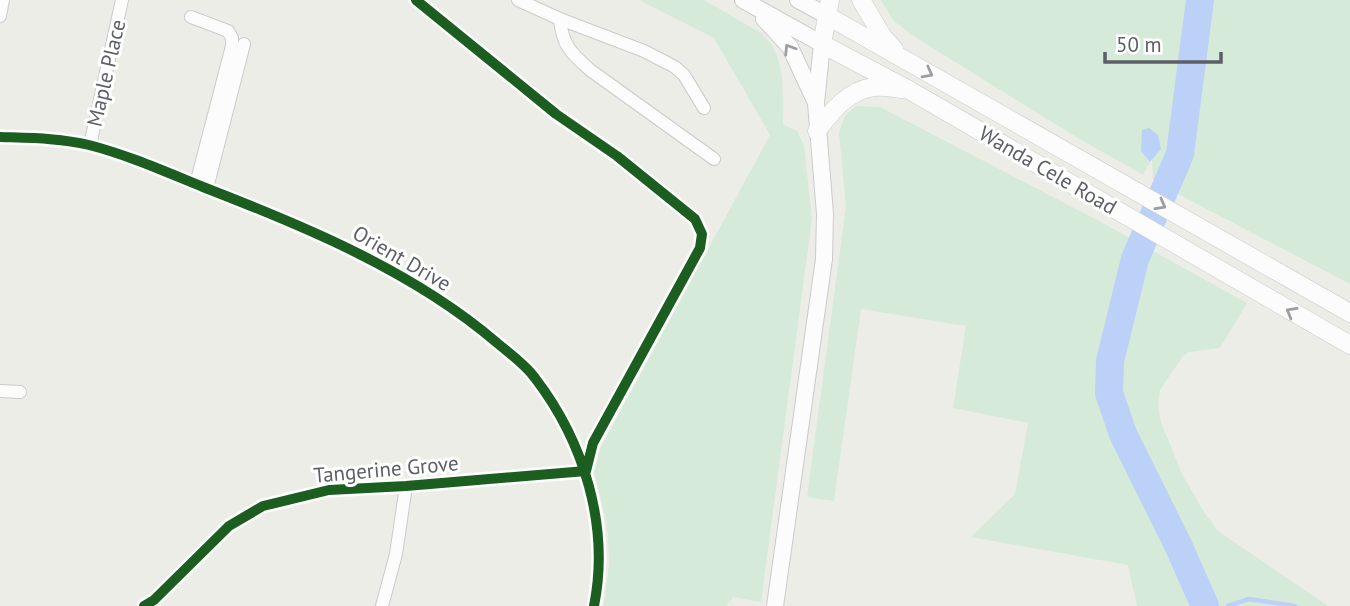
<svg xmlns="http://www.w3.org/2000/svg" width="1350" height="606" viewBox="0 0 1350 606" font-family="'PT Sans',sans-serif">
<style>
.green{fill:#d5ead8}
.water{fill:#bbd1f8}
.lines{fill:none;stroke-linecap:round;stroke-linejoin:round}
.stream{stroke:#bbd1f8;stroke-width:4.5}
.river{stroke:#bbd1f8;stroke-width:28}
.minor-casing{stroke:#cacbca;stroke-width:14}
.tertiary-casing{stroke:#cacbca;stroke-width:18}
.secondary-casing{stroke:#c8c9c9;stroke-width:19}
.minor{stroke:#fcfcfc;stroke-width:12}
.tertiary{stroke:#fcfcfc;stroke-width:16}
.secondary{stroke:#fcfcfc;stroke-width:18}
.cycleway-casing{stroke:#fff;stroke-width:15}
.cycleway{stroke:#1b5e20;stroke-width:10}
.oneway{stroke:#9d9ea2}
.labels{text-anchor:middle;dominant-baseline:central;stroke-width:6;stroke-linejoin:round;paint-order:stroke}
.street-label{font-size:21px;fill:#5d5f66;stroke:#fff}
</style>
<rect width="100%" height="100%" fill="#edede8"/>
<path class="green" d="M639,0H704L761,33C788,57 782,92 783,124L797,131L804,145L812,219L761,602L733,597L726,606H604L609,564L608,538L605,516L594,472L601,447L770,135L714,38Z
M881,0H1350V284L1153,181L1152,158L1141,151L1150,162L1143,175L1076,137L910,34L893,20Z
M856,106L880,107L1101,222L1247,303L1220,348L1189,352L1183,356L1160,390L1158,406L1161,422L1182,474L1204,512L1218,531L1328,606H1137L1128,565L971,537L1015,494L1028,423L953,408L966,326L861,309L834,501L807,497L846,206L839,133L845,116Z"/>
<path class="water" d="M1149,128L1158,135L1161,149L1150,162L1141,151L1142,130Z"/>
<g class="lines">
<path class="stream" d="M1228,606L1249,599L1295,606"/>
<path class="river" d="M1200,0L1180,154L1135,259L1110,361L1109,393L1123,434L1179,547L1205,606"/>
<defs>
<path id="minor" d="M518,0L560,19L644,51L675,67L684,75L704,108
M0,16L3,0
M191,17L228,31L232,38V46L196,184
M560,19C562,45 571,53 590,70L714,159
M0,137C30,138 60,138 89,145C128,155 166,172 203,187C304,226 413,271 496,342C509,353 525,364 535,378C584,442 610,526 594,606
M90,145L122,0
M207,188L244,44
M0,391L20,392
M144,606L154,600L229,526L263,506L329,490L406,486L586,471L593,443L700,248L702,234L695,219L617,156L556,114L416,0
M382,606L396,554L406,486"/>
<path id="tertiary" d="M743,0L822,44L816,103L825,214L824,259L775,606
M798,0L826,15
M764,19L790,47L816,103"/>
<path id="secondary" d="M830,0L822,44L909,90L1350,345
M861,0L883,37L894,49
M826,15L1350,313
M817,131C831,112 848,90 874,87C882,86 893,88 902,89"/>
</defs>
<use href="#minor" class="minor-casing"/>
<use href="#tertiary" class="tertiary-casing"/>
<use href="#secondary" class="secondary-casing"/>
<use href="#minor" class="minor"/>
<use href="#tertiary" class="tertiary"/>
<use href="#secondary" class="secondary"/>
<defs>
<path id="cycleway" d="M0,137C30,138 60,138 89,145C128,155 166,172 203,187C304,226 413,271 496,342C509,353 525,364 535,378C584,442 610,526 594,606
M144,606L154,600L229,526L263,506L329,490L406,486L586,471L593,443L700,248L702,234L695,219L617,156L556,114L416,0"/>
</defs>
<use href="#cycleway" class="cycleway-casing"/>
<use href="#cycleway" class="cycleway"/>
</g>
<defs><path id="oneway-chevron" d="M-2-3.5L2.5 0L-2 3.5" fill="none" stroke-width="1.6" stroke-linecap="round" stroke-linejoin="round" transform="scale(1.75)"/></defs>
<g class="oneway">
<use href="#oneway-chevron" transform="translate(789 49) rotate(-122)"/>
<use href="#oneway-chevron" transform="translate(928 73) rotate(28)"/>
<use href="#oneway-chevron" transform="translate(1161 205) rotate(29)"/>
<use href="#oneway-chevron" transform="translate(1291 312) rotate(-150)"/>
</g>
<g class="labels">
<g class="street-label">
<text transform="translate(106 73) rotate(-77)">Maple Place</text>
<text transform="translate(1048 170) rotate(30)">Wanda Cele Road</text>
<text transform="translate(402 258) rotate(30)">Orient Drive</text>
<text transform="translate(386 469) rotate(-5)">Tangerine Grove</text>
</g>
</g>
<path d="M1105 52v10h116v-10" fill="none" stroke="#5d5f66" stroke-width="3.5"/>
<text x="1116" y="52" font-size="21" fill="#5d5f66" stroke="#ffffff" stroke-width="5" paint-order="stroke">50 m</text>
</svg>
